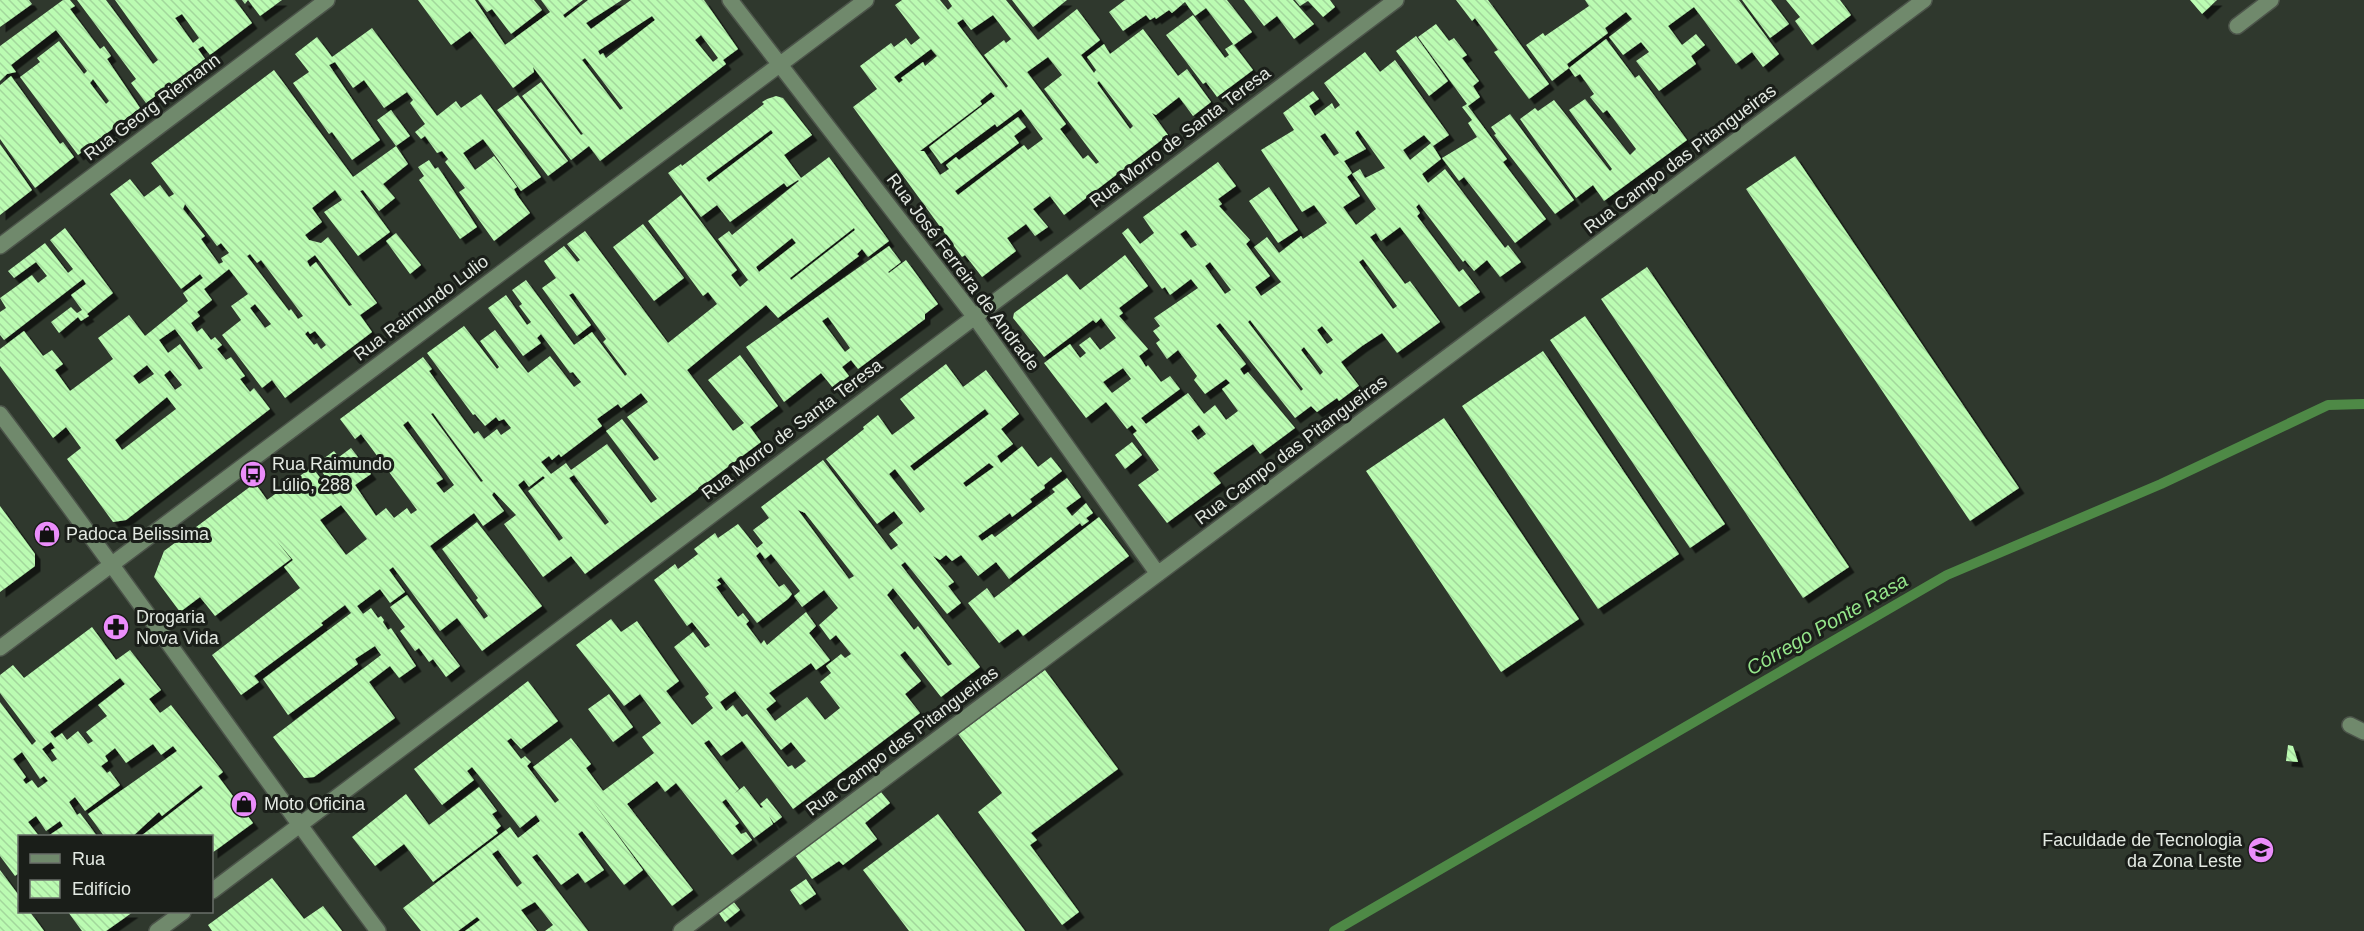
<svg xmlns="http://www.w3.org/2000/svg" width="2364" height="931" viewBox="0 0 2364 931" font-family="Arial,sans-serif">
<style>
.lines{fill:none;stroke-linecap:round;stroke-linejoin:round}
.stream{stroke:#4e8946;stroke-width:10}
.building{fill:url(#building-back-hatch);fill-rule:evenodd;filter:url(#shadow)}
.minor-casing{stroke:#4c544a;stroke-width:18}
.minor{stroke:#70896c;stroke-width:15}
.labels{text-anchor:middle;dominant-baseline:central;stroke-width:6;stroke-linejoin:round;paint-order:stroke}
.street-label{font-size:18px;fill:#e3e9e2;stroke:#1a1e19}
.poi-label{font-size:18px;fill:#e3e9e2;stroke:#1a1e19;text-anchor:start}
.water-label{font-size:20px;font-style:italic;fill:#94e58a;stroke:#1a1e19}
</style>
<defs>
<pattern id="building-back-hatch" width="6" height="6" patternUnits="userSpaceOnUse" patternTransform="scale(1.5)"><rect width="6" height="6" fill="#bbfbb2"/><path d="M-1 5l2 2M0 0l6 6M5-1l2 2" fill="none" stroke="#a3d79c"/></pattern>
<filter id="shadow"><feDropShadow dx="5.5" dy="5.5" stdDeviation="0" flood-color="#0009"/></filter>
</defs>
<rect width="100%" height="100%" fill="#2f382d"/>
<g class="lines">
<path class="stream" d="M1334,931L1947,575L2161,484L2328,405L2364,404"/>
</g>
<path class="building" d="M0,0H29L32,4L0,27Z
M63,0H70L75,6L70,9L100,49L104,46L111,56L107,59L140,108L78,155L20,77L40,62L37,58L59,41L84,74L87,71L56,30L11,65L16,72L7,74L0,81V46ZM93,79L109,101L106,104L90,83Z
M77,0H106L153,64L158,60L115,0H235L252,23L210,55L203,46L198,49L205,59L146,103L131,83L136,79ZM182,14L199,38L193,43L175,18Z
M242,0H282L260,16L248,0L245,4Z
M418,0H475L505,45L550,12L541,0H583L563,15L565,18L588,0H622L586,23L591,29L631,0H704L738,49L723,60L726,64L600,161L589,146L571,160L522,96L541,82L581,135L583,134L533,67L534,72L513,88L470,31L451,45ZM652,16L655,20L606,58L603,53L600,55L598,51ZM701,35L718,58L713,62L695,40ZM585,58L623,108L620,110L582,60Z
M478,0H534L542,10L511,34L492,9L487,12Z
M902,0H940L948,10L952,6L948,0H1006L1038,40L1077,9L1100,40L1081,55L1094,73L1096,70L1087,57L1104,44L1110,54L1143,29L1178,76L1187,69L1211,102L1193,116L1179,97L1156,115L1152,113L1168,135L1064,215L1050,196L1033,209L1048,227L1035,236L1026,224L1007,238L1016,251L982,277L965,255L962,257L853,107L877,89L860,66L891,43L894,47L906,38L911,45L920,38L895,5ZM993,15L1011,39L1006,43L1004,40L984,55L1008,86L1006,88L957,23L963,19L971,30ZM931,49L937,56L925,66L923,62L901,78L903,80L899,83L894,77ZM1048,57L1062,75L1044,89L1099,162L1096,164L1088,155L1083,159L1060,129L1066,124L1027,72ZM1099,81L1133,126L1130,129L1097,83ZM991,92L995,96L929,147L941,164L995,124L997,127L1021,109L1043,139L1028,150L1024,145L958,195L955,191L1019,143L1014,136L1026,127L1018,117L959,160L956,157L946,165L949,169L940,175L924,151H920L982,104L980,101Z
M1012,0H1067L1033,27Z
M1125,0H1227L1252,32L1234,45L1253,70L1217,97L1206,82L1203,84L1166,35L1193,15L1225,58L1229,55L1225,49L1233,44L1206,8L1195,16L1185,2L1172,13L1169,10L1156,19L1155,17L1150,20L1146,15L1123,31L1109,12Z
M1244,0H1293L1314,24L1294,39L1277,16L1264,26Z
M1295,0H1330L1335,7L1323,17L1308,1L1300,6Z
M1456,0H1488L1549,84L1529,99L1494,52L1498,50L1475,18L1472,21Z
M1585,0H1739L1779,54L1763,67L1752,52L1736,64L1694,7L1668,26L1682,45L1696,34L1705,45L1691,56L1696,64L1659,91L1636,61L1649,52L1641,42L1623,55L1609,37L1632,19L1626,12L1605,28L1608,33L1567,64L1569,68L1606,39L1635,78L1639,75L1687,140L1604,201L1593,185L1576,198L1520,119L1535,108L1538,111L1554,100L1610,171L1612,169L1569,110L1585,99L1630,155L1636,149L1607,110L1603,113L1590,97L1594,94L1580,74L1575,77L1569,68L1552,81L1526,45L1543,33L1545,36L1589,6Z
M1742,0H1771L1789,24L1770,38Z
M1786,0H1840L1851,15L1812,45L1795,21L1800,17Z
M2190,0H2217L2202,14Z
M1436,24L1449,41L1454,38L1467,55L1462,58L1479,81L1473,86L1480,97L1468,106L1507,159L1503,162L1546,219L1515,243L1464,177L1459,181L1442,158L1477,137L1468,123L1472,120L1462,107L1467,104L1418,37Z
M372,28L437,116L456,101L461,108L481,94L541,177L521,191L483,139L463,153L475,170L494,156L517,187L514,189L517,195L530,213L494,241L459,192L465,188L445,162L448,159L442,151L437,153L425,136L421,139L415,132L425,124L410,103L413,100L407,92L384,108L364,80L353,88L335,62L329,65L380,140L352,160L332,132L329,134L293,83L309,72L295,54L317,37L332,57Z
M1416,36L1448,81L1429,96L1396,51Z
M1365,52L1380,72L1395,60L1449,135L1433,146L1441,159L1422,174L1428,183L1445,169L1505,248L1508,245L1521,262L1500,277L1487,260L1474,271L1465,260L1463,262L1419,204L1416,207L1420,213L1417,216L1459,272L1463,269L1480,292L1459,307L1400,227L1381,241L1376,233L1370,237L1405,284L1410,281L1440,322L1397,353L1382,333L1362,346L1341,362L1359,386L1339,401L1337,398L1317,412L1311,406L1295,418L1220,323L1216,326L1246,364L1240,369L1244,375L1248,372L1295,428L1260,454L1253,444L1213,473L1221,483L1167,523L1138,485L1159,470L1133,434L1137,431L1132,425L1127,429L1106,402L1086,418L1044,363L1070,344L1080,358L1086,353L1079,345L1090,337L1100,350L1116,338L1101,318L1096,323L1093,320L1044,357L1013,318L1014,313L1067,274L1080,290L1125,255L1148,286L1119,308L1123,313L1119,316L1148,349L1139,356L1146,367L1148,365L1161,382L1170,376L1180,389L1141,418L1146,424L1188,393L1204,414L1215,405L1226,420L1238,411L1222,389L1230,383L1226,379L1205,394L1194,380L1197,376L1178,350L1167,359L1156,343L1160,340L1153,331L1160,326L1154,318L1198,288L1191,279L1170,295L1165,287L1162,289L1122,233L1128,228L1140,244L1154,233L1143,217L1218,162L1236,186L1218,199L1222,204L1219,206L1250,240L1246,244L1270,276L1255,287L1261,296L1281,282L1254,247L1267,237L1279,253L1301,236L1303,239L1327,223L1314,205L1302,212L1261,150L1294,130L1283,113L1313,91L1319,99L1309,106L1315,116L1332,103L1335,109L1340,105L1324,83ZM1358,130L1385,168L1365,178L1360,169L1352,174L1376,209L1356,225L1343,207L1360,196L1347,177L1352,173L1344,161L1366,149L1355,133ZM1325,133L1339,153L1334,156L1320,136ZM1424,135L1431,143L1410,160L1403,150ZM1186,230L1197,245L1191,248L1180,234ZM1363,259L1397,306L1393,309L1359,262ZM1210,262L1231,290L1225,294L1205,266ZM1250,320L1303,389L1301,391L1248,322ZM1322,326L1333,340L1327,344L1317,330ZM1304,347L1323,372L1320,375L1301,350ZM1123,368L1131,379L1112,393L1103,382ZM1199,425L1206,434L1198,440L1191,431Z
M274,70L353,177L396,146L408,164L383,184L395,198L379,211L363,190L360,191L390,232L358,256L324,212L342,200L335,190L312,208L322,222L305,235L309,240L321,243L328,237L377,303L360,315L372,332L285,398L272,380L262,388L222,335L241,320L231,306L248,294L229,269L204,289L212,300L197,312L200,316L191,323L197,332L202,328L211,340L215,337L222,345L217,349L226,360L231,357L245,376L240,379L250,392L254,388L270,409L126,520L113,522L67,459L81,448L66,427L53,438L0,366V349L24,331L43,356L52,350L63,364L55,370L70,391L113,359L98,338L129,315L145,336L188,301L183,293L203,278L200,274L181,289L110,194L130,179L144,197L160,185L169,197L174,194L151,163ZM185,204L217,246L221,243L229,253L221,258L223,262L219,264L201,239L205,236L183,209ZM250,254L257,263L261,260L303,316L298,319L291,309L289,311L247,256ZM315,255L352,305L349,306L316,262L310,267L307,261ZM255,304L271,324L265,328L250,308ZM175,329L203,368L199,370L180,344L168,353L159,340ZM308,331L310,334L315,331L326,345L321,349L317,343L314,345L305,334ZM147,365L154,374L139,384L133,376ZM170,370L182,385L175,390L164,375ZM167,397L176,409L122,450L115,440Z
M11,76L60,144L63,142L74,157L35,188L0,139V85Z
M518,95L568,161L548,176L497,110Z
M776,96L783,98L812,135L784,155L801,178L829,157L889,241L868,257L862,249L857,254L859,256L778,318L766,305L687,370L733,431L744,423L708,380L740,355L778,406L750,427L761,442L585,574L571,556L543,577L504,524L516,515L494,492L492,495L504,511L483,526L474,513L430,546L484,619L488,616L476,600L478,598L442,549L477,522L542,606L482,651L457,618L440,631L393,567L389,570L405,592L390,603L380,589L357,606L363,614L371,608L378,618L381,616L384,620L383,622L388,630L391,628L416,666L399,678L390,666L369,682L395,718L314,777L304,778L273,737L381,655L375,646L355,659L358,664L288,715L263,679L351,613L345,605L321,623L323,625L254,676L259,682L241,695L212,655L300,588L284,567L293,560L276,540L291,559L215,616L200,597L180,612L154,577L164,551L255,483L267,500L312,467L333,495L337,492L316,464L334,451L339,457L351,448L371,474L355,485L376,516L386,508L394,518L407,508L411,514L417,510L361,434L355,439L340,419L423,357L432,369L429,371L474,434L478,431L484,439L497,429L501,435L511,428L504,419L499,421L496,417L485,426L475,414L473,415L427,353L464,326L497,369L499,367L480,341L495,330L528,373L550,356L574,387L581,382L573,372L570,373L541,334L537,338L541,343L523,356L488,308L506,295L527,325L531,322L519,306L522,304L512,290L526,280L574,345L592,332L625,376L627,374L603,342L606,339L573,293L569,295L591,325L577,336L542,288L556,278L544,261L564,246L577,262L580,260L567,244L585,231L668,343L717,304L708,292L703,296L648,221L681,195L737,270L731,275L740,287L748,280L718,239L729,231L732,235L799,181L798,180L787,187L784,183L730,222L717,205L701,217L668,173L681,164L682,166L764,104L762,102L767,99ZM771,130L773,133L709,182L706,178ZM854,228L855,230L791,280L790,278ZM792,238L796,243L759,272L756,267ZM641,393L648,402L627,417L659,458L654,461L622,419L606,431L657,499L651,503L607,444L571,470L566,463L551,474L541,462L549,456L552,460L559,454L561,457L602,426L597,419L618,404L621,408ZM433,413L448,434L483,481L481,482L431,414ZM408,421L454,485L444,493L436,483L443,479L403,425ZM574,475L609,522L605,525L569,478ZM543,476L545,478L528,491L563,538L559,541L518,485L524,480L529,487ZM341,505L367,539L346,555L320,520Z
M391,110L410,136L396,146L377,120Z
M1510,114L1574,200L1555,214L1494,135L1496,134L1491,127Z
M0,144L32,190L0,215Z
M1795,156L2019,488L1970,521L1746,189Z
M429,160L435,169L438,167L477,227L460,239L419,180L424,176L418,167Z
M1269,187L1298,230L1278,243L1249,201Z
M643,224L684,278L654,301L613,247Z
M65,228L113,293L87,314L89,316L81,321L78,317L59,333L51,322L71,307L77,313L82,310L71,295L86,284L83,279L4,340L0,335V312L6,308L0,298L32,275L38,283L47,276L36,262L14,278L8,271L45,243L68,273L73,269L50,240Z
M396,233L421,265L410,274L386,241Z
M889,246L901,262L888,272L889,273L906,260L938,304L925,314V319L858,369L851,360L842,367L849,376L833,388L821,373L784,402L746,347ZM828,317L850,348L845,352L822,321Z
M1647,267L1849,567L1803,598L1601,299Z
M1585,316L1725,524L1690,548L1550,340Z
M1543,351L1679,554L1598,609L1462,406Z
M946,364L963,387L986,370L1019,414L1001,429L1013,444L997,456L1001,463L1022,446L1038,467L1051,457L1062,471L1044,485L1045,488L1030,499L1032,502L1012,517L1010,513L978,536L982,541L992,534L995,537L1055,492L1052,489L1067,478L1081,497L1066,508L1072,516L1086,503L1093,513L1086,518L1089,521L1082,526L1080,523L1009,579L996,562L978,576L961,555L952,561L946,555L940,560L933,556L954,582L948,586L961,603L947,614L905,562L901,565L980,667L941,697L905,651L900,655L921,681L905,694L920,713L793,809L742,741L721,756L709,740L704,743L739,789L734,794L744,786L761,808L763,807L760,804L767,798L782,817L774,823L769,816L773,824L754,838L726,799L722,802L739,823L735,826L741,834L746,832L752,840L732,855L676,783L665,792L657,781L627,804L693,890L672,906L591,799L643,870L624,885L582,831L578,834L604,870L585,883L578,873L561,885L537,854L532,857L588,931H545L553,925L535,902L521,910L537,931H465L480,920L477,917L458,931H421L403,908L510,827L518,838L540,821L536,815L520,828L472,767L467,771L474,780L442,805L414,769L528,681L558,721L521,749L511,738L507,741L521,759L525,756L531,762L527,766L555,803L559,800L533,767L571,738L591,764L586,768L603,791L654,753L642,737L661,723L640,694L624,706L576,645L611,619L621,632L637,621L679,681L666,691L692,725L696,722L713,708L705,697L709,694L674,647L693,632L705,648L710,645L692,622L687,626L654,580L675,564L678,569L698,554L694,549L715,533L718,538L738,524L757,548L763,543L753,530L769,518L761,507L823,460L891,550L898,545L889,534L903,523L894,511L877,524L826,459L864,429L863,427L878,415L892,435L915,418L900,399ZM985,409L989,414L914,471L910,466ZM989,463L994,467L966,487L963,483ZM895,469L925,509L920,513L889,474ZM798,510L805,513L854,576L849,579ZM760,552L765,559L771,554L800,591L794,596L802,607L824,590L838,608L819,625L830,640L836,635L851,654L845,658L841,654L826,666L831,673L820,682L840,708L825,720L807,697L775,721L766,709L776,701L769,693L811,663L816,670L830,660L809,633L816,626L806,612L767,645L764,640L761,644L746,624L749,621L743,613L738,617L716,587L721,584L717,580L721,577L757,623L788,599L792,594L784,584L779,587L756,556ZM893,588L952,664L948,666L918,626L914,630L887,595ZM735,691L781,750L791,742L806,761L795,769L792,765L788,767L747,714L742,717L733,705L726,711L720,702ZM498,850L522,883L517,887L492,854Z
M1444,418L1579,619L1501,672L1366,471Z
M1132,442L1142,455L1125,469L1115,455Z
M0,506L35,554V566L0,592Z
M1099,517L1129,556L1023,636L1018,629L999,643L968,603L987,588L994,598Z
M407,595L460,666L446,677L433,659L429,662L419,648L415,651L400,631L405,627L390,607Z
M92,627L116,660L130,650L161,690L149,699L160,713L171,705L223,772L218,776L253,823L212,853V836H141L203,788L201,785L162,816L159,812L133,836H104L88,814L177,751L173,746L161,755L153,744L126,763L115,748L105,756L108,761L101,766L107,773L110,771L120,785L85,811L75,797L69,802L77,815L80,813L97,836H48L63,826L60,821L46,831L36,816L28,822L39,836H20V872L15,876L0,856V702L32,745L36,741L0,693V675L13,665L24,678ZM120,678L125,684L98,705L107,716L86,732L93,741L88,744L78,731L67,740L62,733L55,738L50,732ZM51,742L55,748L51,750L57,759L52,762L42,749ZM22,752L40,779L44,776L48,781L38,788L32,780L26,784L23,780L26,777L13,759Z
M1045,670L1118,769L1031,833L1037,840L1030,845L1079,912L1062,925L978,812L1002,793L958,734Z
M609,694L633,727L613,742L588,709Z
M2288,745L2293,746L2298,762L2286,761Z
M479,787L497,811L492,814L501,826L496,830L498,833L433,882L404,844L375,866L352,837L406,794L429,825Z
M881,792L890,803L865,823L877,839L843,865L839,861L812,879L795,855Z
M938,814L1025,931H909L863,870Z
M0,870L20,897V912H30L44,931H0Z
M272,878L304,919L323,906L342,931H212L208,925Z
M806,879L816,894L800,905L790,890Z
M733,901L740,910L725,922L718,912Z
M68,912H133L106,931H82Z"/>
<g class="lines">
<defs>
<path id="minor" d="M730,0L974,316L1158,574
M2237,26L2271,0
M0,246L327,0
M0,414C129,584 250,760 378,931
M0,648L866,0
M2350,725L2364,732
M212,891L1396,0
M157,931L183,912
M681,931L1924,0"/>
</defs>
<use href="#minor" class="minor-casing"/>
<use href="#minor" class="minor"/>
</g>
<defs>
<symbol id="bus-disc" viewBox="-11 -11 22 22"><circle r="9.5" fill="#eb8dfb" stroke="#1a1e19"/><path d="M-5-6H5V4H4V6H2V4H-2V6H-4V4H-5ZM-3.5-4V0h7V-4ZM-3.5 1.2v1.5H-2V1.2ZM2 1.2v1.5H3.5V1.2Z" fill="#111"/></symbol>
<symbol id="shop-disc" viewBox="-11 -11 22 22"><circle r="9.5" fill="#eb8dfb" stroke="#1a1e19"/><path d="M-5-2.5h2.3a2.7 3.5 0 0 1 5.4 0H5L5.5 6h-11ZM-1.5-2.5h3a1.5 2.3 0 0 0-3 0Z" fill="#111"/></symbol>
<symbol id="pharmacy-disc" viewBox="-11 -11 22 22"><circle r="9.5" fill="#eb8dfb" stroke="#1a1e19"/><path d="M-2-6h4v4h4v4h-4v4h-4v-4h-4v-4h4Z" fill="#111"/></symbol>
<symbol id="university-disc" viewBox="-11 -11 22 22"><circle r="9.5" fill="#eb8dfb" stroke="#1a1e19"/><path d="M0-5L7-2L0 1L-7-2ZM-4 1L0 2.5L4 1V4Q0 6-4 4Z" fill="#111"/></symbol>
</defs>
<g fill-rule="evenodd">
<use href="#bus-disc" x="238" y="459" width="30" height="30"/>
<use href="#shop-disc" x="32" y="519" width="30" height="30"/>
<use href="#pharmacy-disc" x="101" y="612" width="30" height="30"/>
<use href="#shop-disc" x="229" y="789" width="30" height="30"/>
<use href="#university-disc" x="2246" y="835" width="30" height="30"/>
</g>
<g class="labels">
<g class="street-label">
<text transform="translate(152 107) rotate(-37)">Rua Georg Riemann</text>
<text transform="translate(1180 137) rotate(-37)">Rua Morro de Santa Teresa</text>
<text transform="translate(1680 159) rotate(-37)">Rua Campo das Pitangueiras</text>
<text transform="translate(963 272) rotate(53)">Rua José Ferreira de Andrade</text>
<text transform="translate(421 308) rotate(-37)">Rua Raimundo Lulio</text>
<text transform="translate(792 429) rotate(-37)">Rua Morro de Santa Teresa</text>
<text transform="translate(1291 450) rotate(-37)">Rua Campo das Pitangueiras</text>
<text transform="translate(902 741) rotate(-37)">Rua Campo das Pitangueiras</text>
</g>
<g class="poi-label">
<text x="272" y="464">Rua Raimundo<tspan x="272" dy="21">Lúlio, 288</tspan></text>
<text x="66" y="534">Padoca Belissima</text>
<text x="136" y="617">Drogaria<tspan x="136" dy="21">Nova Vida</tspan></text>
<text x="264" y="804">Moto Oficina</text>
<text x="2242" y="840" text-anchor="end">Faculdade de Tecnologia<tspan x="2242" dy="21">da Zona Leste</tspan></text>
</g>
<g class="water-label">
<text transform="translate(1827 624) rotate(-30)">Córrego Ponte Rasa</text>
</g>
</g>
<rect x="18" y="835" width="195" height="78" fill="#1a1e19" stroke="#6a6f69" stroke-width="1.5"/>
<rect x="30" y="854" width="30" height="9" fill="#70896c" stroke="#6a6f69" stroke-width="1.5"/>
<text x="72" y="865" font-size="18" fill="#e3e9e2">Rua</text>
<rect x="30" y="880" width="30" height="18" fill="url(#building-back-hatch)" stroke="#6a6f69" stroke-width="1.5"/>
<text x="72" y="895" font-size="18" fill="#e3e9e2">Edifício</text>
</svg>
